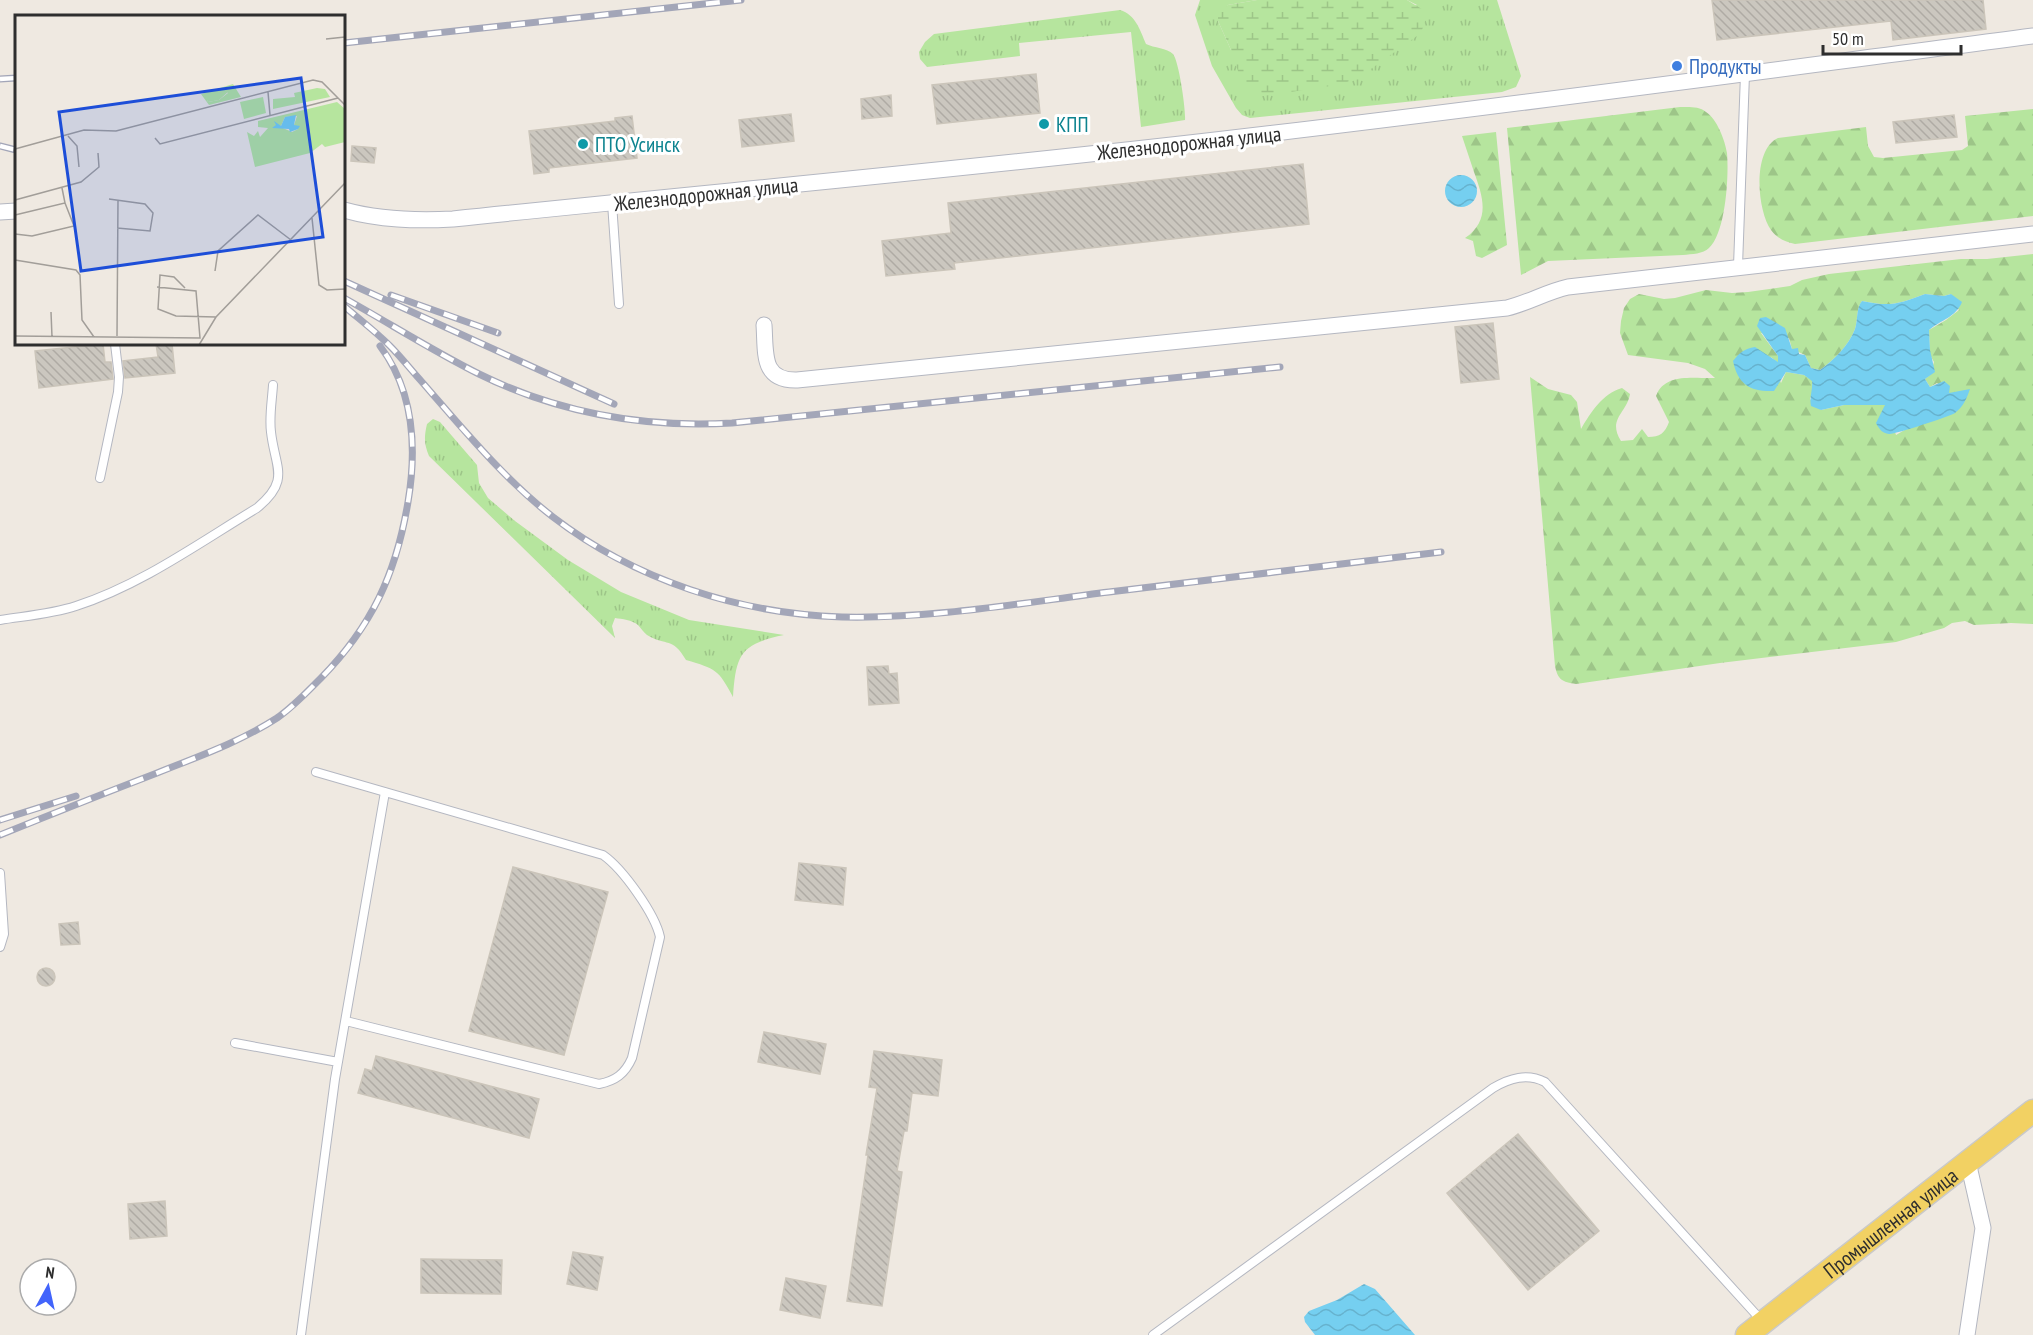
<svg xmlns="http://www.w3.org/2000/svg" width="2033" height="1335" viewBox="0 0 2033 1335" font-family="'PT Sans Narrow',sans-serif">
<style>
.grass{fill:url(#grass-tufts)}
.forest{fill:url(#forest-firs);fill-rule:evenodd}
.wetland{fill:url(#wetland-marsh)}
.water{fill:url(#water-waves)}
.building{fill:url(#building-back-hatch);stroke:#cbc5ba;stroke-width:1.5}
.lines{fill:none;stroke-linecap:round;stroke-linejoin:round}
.lane-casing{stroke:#b4b7c1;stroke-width:10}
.street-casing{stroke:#b4b7c1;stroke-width:17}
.primary-casing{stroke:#c9c9c9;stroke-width:25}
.lane{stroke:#fff;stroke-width:8}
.street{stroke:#fff;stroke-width:15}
.primary{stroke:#f2d163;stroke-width:22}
.rail-casing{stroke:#a3a6b8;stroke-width:7}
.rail{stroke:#fff;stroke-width:4.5;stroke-dasharray:14;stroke-linecap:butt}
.shop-dot{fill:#3f7fe0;stroke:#fff;stroke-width:2}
.culture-dot{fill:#0f9aa8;stroke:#fff;stroke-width:2}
.labels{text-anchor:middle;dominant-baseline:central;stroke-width:6;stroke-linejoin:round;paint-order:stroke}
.shop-label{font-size:21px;fill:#366cbe;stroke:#fff;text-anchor:start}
.culture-label{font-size:21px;fill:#0d838f;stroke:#fff;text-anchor:start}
.street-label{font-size:21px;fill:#2e2e2e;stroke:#fff}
.inset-road{fill:none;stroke:#a29e99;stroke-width:1.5}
.view{fill:#1d4ed8;fill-opacity:0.15;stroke:#1d4ed8;stroke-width:3}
.inset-edge{fill:none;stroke:#2e2e2e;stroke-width:3}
</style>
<defs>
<pattern id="grass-tufts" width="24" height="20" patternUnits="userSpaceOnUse" patternTransform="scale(1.5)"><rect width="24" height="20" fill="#b6e59e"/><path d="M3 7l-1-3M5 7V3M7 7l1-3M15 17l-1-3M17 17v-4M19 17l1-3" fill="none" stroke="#9dc588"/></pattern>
<pattern id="forest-firs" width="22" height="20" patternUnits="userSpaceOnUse" patternTransform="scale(1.5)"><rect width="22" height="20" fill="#b6e59e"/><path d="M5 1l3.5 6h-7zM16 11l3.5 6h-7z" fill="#9dc588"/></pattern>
<pattern id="wetland-marsh" width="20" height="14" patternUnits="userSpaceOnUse" patternTransform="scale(1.5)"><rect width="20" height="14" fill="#b6e59e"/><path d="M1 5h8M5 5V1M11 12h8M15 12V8" fill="none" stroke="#9dc588"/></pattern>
<pattern id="water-waves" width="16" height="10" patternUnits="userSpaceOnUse" patternTransform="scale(1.5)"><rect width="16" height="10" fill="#75cff0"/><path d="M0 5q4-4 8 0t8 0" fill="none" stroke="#66b2ce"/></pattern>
<pattern id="building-back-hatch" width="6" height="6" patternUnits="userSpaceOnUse" patternTransform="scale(1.5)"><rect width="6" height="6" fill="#cbc7bf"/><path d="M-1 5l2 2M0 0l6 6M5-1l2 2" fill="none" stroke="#afaba4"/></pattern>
</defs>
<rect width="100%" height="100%" fill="#efe9e1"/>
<path class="grass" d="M1200,0H1257L1228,5L1218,21L1231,50L1417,5L1407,0H1497L1521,76L1516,87L1502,92L1250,118L1242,115L1236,108L1212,66L1195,15Z
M1120,10C1136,15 1140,30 1146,44C1154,48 1167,48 1173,54C1179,61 1186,111 1185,120L1141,127L1131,32L1019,43L1020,56L927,67L920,59L919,52L925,42L934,34Z
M433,419L440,422L477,465L479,483L488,498L515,521L568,560L621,592L689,620L784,635C740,644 736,655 733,697C718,669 716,669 686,660C672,636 667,647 647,635C643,632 641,628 638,625C632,620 622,619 615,618L612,626L615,638L429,456C424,444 424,437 427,424Z"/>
<path class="forest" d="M1680,107C1689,107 1699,106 1706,112C1717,119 1725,140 1727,153C1729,175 1726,232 1709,248C1703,254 1692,254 1683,255L1548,261L1521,275L1507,128Z
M2033,109V216L1795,244C1785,242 1778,239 1771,230C1757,210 1752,150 1778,138L1866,127L1868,146L1874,157L1883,158L1962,150L1968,146L1965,116Z
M1496,132L1507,245L1482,258L1476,256L1473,241L1465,238C1491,220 1483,197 1474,172C1470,160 1466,148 1462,136Z
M2033,254V624L2011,623L1974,625L1965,621L1952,623L1944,628L1896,642L1720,663L1576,684C1562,682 1558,680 1555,666L1530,377L1548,389L1571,395L1577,402L1581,429C1591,412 1602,394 1622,388L1630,394C1627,413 1607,419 1621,441L1633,440L1642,429L1648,437C1660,437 1665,433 1669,422L1656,396C1665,372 1695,379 1715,378L1705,369L1688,363L1628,355L1620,333L1621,321L1624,308L1630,299L1639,294L1664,299L1675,298L1706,290L1732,293L1748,292L1790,286L1802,280L1829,274L1961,259H1987ZM1925,294L1944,296L1951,294L1959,310L1946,320L1929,330L1930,355L1934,362L1930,375L1925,379L1930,387L1937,383L1949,393L1908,428L1896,435L1886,405H1844L1821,410L1810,399L1813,390L1812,380L1804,375L1786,372L1781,383L1771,357L1778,363V356L1761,333L1789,338L1792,349L1805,355L1811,368L1820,370C1833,361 1849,345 1855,329C1858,320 1856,309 1862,301C1890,307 1899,304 1925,294Z"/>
<path class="wetland" d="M1257,0H1407L1425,11L1426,18L1421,33L1357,79L1337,85L1263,96L1250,93L1243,86L1231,50L1218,21V12L1228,5Z"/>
<path class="water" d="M1445 191a16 16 0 1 1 32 0a16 16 0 1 1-32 0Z
M1925,294L1944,296L1951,294L1962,302C1956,317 1941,320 1929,330L1930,350L1935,372L1925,379L1930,387L1944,381L1950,386L1949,393L1970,389C1967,398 1963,407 1955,413C1951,416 1893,435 1889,434C1882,433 1879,429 1876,423L1885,405H1844L1821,410L1811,406C1809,397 1813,390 1812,381L1804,375L1786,372L1774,391C1751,392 1738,385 1733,361C1740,352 1744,349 1755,347L1778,362V356L1757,326L1760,318L1766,317L1785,328L1792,349L1798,348L1799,354L1805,355L1811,368L1820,370C1833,361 1849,345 1855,329C1858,320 1856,308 1862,301C1890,307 1899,304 1925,294Z
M1364,1284L1375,1289L1415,1335H1315L1305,1322L1304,1317L1309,1311L1337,1300Z"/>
<path class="building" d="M1712,0H1983L1986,29L1893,40L1891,21L1717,40Z
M1036,74L1040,113L937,124L932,85Z
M891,95L892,116L862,119L861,99Z
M791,114L794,141L742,147L739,120Z
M1954,115L1957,137L1896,143L1893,122Z
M632,116L637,158L549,168V172L534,174L529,131L615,121V118Z
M352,146L376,148L374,163L351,161Z
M1303,164L1309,224L954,263L955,269L886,276L882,241L951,233L948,203Z
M1493,323L1499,379L1461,383L1455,327Z
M103,344L105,362H111L113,379L39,388L35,351Z
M156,344H172L175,373L125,378L123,361L158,357Z
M888,666L889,674L897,673L899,703L869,705L867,667Z
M799,863L846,868L843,905L795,900Z
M513,867L608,892L564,1055L469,1031Z
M78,922L80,944L61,945L59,924Z
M37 977a9 9 0 1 1 18 0a9 9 0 1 1-18 0Z
M764,1032L826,1044L820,1074L758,1062Z
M874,1051L942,1060L938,1096L912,1093L907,1131H904L897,1171L902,1172L882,1306L847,1301L868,1155H866L877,1088L869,1087Z
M376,1056L539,1099L529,1138L358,1093L365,1069L372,1071Z
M1518,1134L1599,1231L1528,1290L1447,1193Z
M165,1201L167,1236L130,1239L128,1204Z
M573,1252L603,1257L597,1290L567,1284Z
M421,1259L502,1260L501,1294L421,1293Z
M786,1278L826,1286L820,1318L780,1310Z"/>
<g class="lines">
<defs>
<path id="lane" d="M612,203L619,304
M1738,266L1745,74
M100,478L118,392L119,377L115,344
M0,620C25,616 52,614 76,606C141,585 199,543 257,508C291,480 275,468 271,432C269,417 272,401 273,385
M316,772L603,855C623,869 655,914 660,937L632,1058C625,1074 615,1081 599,1084L346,1021
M0,873L4,934L0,947
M235,1043L338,1062
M301,1335L335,1079L385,792
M1153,1335L1493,1088C1510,1078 1527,1073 1545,1082L1762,1321"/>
<path id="street" d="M344,210C380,220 415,221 453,219C710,192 968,169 1224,139C1494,108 1764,71 2033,36
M0,212L16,211
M764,325C766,353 761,381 797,380L1507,308C1528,303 1546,292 1568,287L2033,234
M1967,1335L1983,1228L1968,1162"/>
<g id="primary">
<path id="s1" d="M1747,1335L2033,1111"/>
</g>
</defs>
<use href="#lane" class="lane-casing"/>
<use href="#street" class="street-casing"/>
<use href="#primary" class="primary-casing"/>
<use href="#lane" class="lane"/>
<use href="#street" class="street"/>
<use href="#primary" class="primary"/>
<defs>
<path id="rail" d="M344,43L741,0
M0,79L16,78
M0,146L16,150
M344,281L614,404
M391,295L498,333
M344,298C389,323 433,351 479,374C558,413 645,428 732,423L1280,367
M344,306C359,319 375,331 390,346C401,357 411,370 422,382C463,429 504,479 553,517C635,580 740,614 842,617C931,619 1021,603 1109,592C1220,579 1330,565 1441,552
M0,820L76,796
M0,835C52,814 105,793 157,773C197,757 240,742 277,718C293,707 307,692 321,678C372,626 396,574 408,502C417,448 414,391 380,346"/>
</defs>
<use href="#rail" class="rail-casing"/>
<use href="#rail" class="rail"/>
</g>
<circle class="shop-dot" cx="1677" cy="66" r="6"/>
<g class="culture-dot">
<circle cx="1044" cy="124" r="6"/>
<circle cx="583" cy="144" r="6"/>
</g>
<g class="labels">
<g class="shop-label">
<text x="1689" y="66">Прoдукты</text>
</g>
<g class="culture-label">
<text x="1056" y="124">КПП</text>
<text x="595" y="144">ПТО Усинск</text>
</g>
<g class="street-label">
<text transform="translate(1189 143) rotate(-6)">Железнодорожная улица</text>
<text transform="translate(706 194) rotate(-6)">Железнодорожная улица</text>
<text stroke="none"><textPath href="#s1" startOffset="182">Промышленная улица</textPath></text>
</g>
</g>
<g transform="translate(15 15)">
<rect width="330" height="330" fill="#efe9e1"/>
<path d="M218,69L226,82L194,90L186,79ZM207,73L213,78L204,85L193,87L190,77Z" fill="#b6e59e" fill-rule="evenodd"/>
<path d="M302,73L310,74L315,82L258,94V84L280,82L279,78ZM248,82L251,98L229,104L225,87ZM322,87L330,94V127L310,132L307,129L295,138L240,152L232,117L239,121L243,116L245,122L253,113L243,112V106ZM282,101L279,110L283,114L277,117L261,110L266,111L270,102Z" fill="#b6e59e" fill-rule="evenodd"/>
<path d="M207,73L213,77L204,85L193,87L189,78Z" fill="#b6e59e"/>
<path d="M281,100L279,110L285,111L283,114L275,117L274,114L257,113L261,110L259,106L266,111L270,102Z" fill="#75cff0"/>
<path class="inset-road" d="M311,24L330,22M253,77L255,100M53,121L62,131L64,152M140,123L145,129L323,83M0,134L69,115L101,116L298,65L307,67L330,90M94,184L130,189L138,198L135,216L102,213M0,185L66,167L84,152L83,138M0,200L50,188L47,173M297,203L304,270L312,275L330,274M0,219L17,221L59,211L50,188M0,245L61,255L65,260L67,305L79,322M200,256L203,236L243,200L276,225M170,273L159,262L145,260L143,294L161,301L201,302M36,297L37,322M0,321L185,323L181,276L142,272M102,321L103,185M184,330L201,302L330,168"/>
<path class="view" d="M286,63L308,222L66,256L44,97Z"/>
<rect width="330" height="330" class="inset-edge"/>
</g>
<g transform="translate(48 1287) rotate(8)"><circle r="28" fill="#ffffff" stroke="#ababab" stroke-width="1.5"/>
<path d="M0-4.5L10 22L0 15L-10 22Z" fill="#4264fb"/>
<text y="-9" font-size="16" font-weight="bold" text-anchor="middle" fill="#2e2e2e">N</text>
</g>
<path d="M1823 45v9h138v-9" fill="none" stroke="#2e2e2e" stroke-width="3"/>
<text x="1832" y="45" font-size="18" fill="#2e2e2e" stroke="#ffffff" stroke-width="4.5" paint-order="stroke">50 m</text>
</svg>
